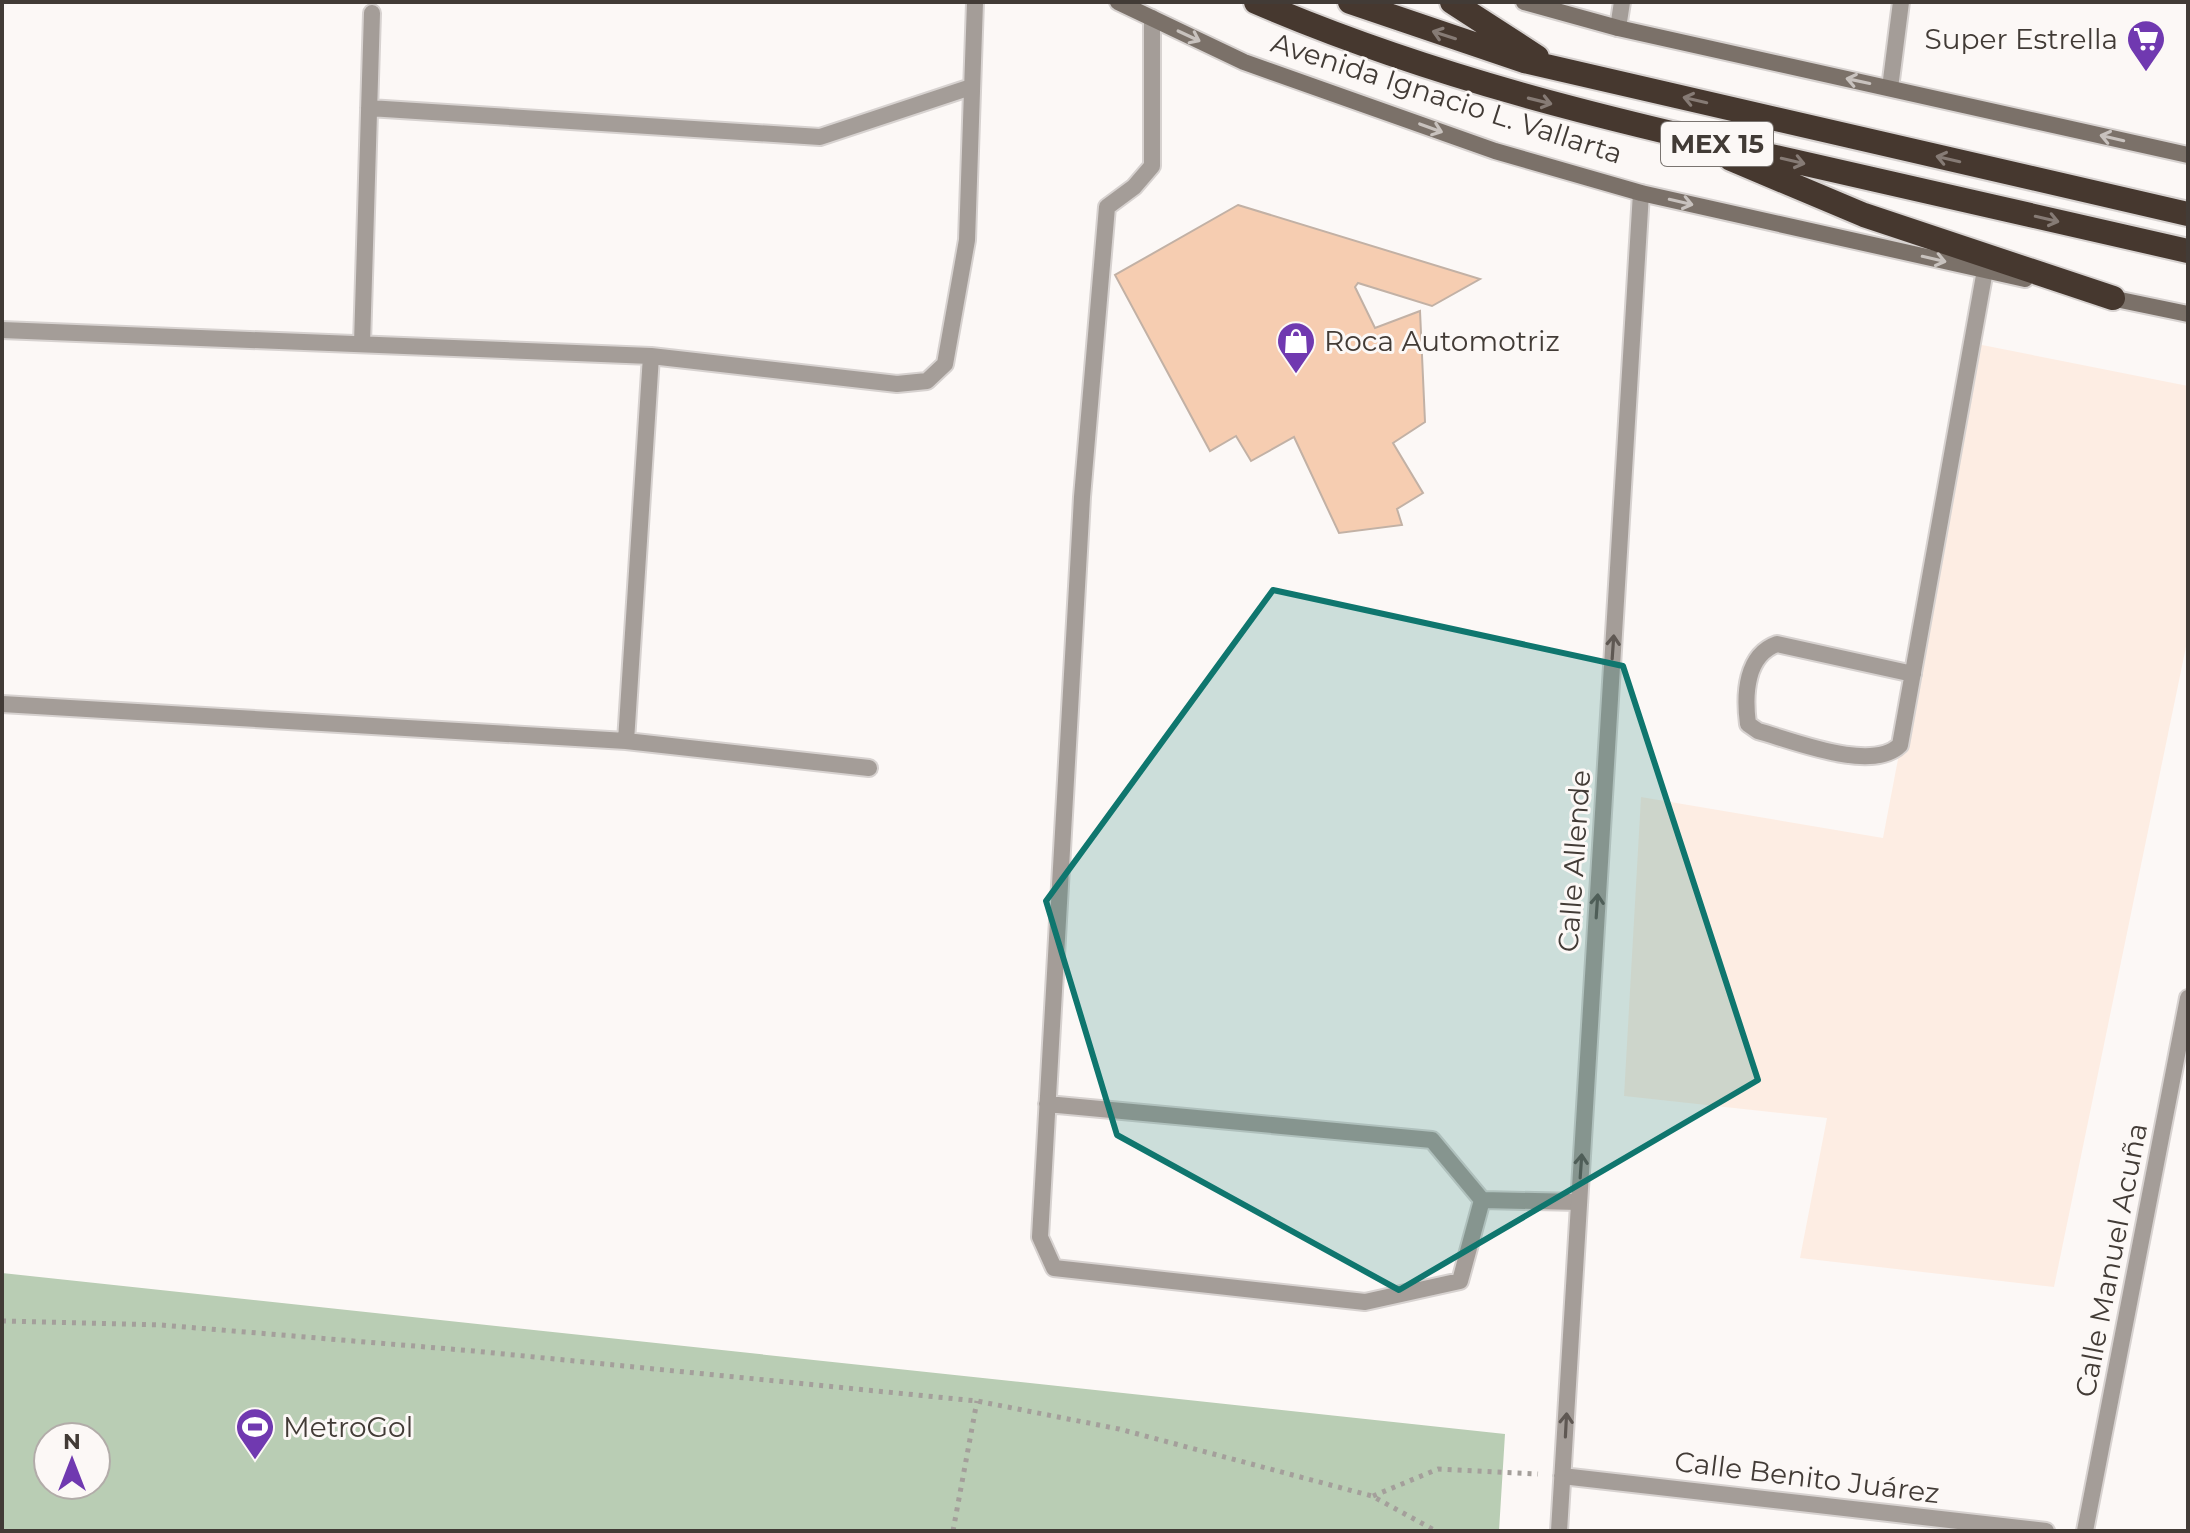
<svg xmlns="http://www.w3.org/2000/svg" width="2190" height="1533" viewBox="0 0 2190 1533" font-family="Montserrat,sans-serif">
<style>
.built{fill:#fdede3}
.green{fill:#b9cdb4;fill-rule:evenodd}
.building{fill:#f6cdb1;stroke:#c2b1a5;stroke-width:2}
.lines{fill:none;stroke-linecap:round;stroke-linejoin:round}
.lane-casing{stroke:#d7d2d0;stroke-width:20}
.street-casing{stroke:#d7d2d0;stroke-width:20}
.secondary-casing{stroke:#d7d2d0;stroke-width:20}
.highway-casing{stroke:#d7d2d0;stroke-width:28}
.path{stroke:#a49f9b;stroke-width:5;stroke-dasharray:4 6;stroke-linecap:butt}
.lane{stroke:#a49d98;stroke-width:16}
.street{stroke:#a49d98;stroke-width:16}
.secondary{stroke:#7b7169;stroke-width:16}
.highway{stroke:#46382f;stroke-width:24}
.oneway{stroke:#867b75}
.oneway2{stroke:#c8c2be}
.oneway3{stroke:#5f5853}
.marked{fill:#0f766e;fill-opacity:0.2;stroke:#0f766e;stroke-width:6;stroke-linejoin:round}
.labels{text-anchor:middle;dominant-baseline:central;stroke-width:6;stroke-linejoin:round;paint-order:stroke}
.shield{fill:#fcf8f6;stroke:#7a7470;stroke-width:2}
.shield-label{font-size:26px;font-weight:bold;fill:#423b36}
.poi-label{font-size:28px;fill:#423b36;stroke:#fcf8f6;text-anchor:start}
.street-label{font-size:28px;fill:#423b36;stroke:#fcf8f6}
</style>
<rect width="100%" height="100%" fill="#fcf8f6"/>
<path class="built" d="M1977,344L2188,386V637L2054,1287L1800,1258L1827,1118L1624,1096L1641,797L1883,838Z"/>
<path class="green" d="M2,1273L1505,1434L1499,1531H2ZM48,1437H96V1485H48Z"/>
<path class="building" d="M1238,205L1480,279L1432,306L1358,283L1355,287L1375,328L1420,311L1425,422L1393,443L1423,493L1397,509L1402,525L1339,533L1294,437L1251,461L1236,436L1210,451L1115,275Z"/>
<g class="lines">
<defs>
<path id="lane" d="M1890,88L1901,2
M369,108L820,137L971,87
M2,330L651,356L897,384L927,381L945,364L967,240L975,2
M362,344L372,13
M1913,674L1777,644C1746,655 1744,694 1748,724L1758,731C1794,741 1872,773 1900,745L1985,270
M2,704L626,741L869,768
M626,741L651,356
M1047,1104L1432,1140L1482,1200L1460,1281L1365,1302L1054,1268L1040,1237L1081,516L1082,497L1107,207L1134,187L1152,166V18
M1482,1200L1579,1202"/>
<path id="street" d="M1618,28L1622,2
M1562,1476L2046,1531
M1559,1531L1641,193
M2085,1531L2188,998"/>
<path id="secondary" d="M1118,2L1244,62L1495,151L1641,193L2025,279
M1524,2L1618,28L2188,155
M2106,297L2188,314"/>
<path id="highway" d="M1256,2C1430,77 1609,120 1793,161C1925,191 2056,221 2188,251
M1350,2L1524,61L2188,214
M1452,2L1537,57
M1731,159L1864,215L2113,298"/>
</defs>
<use href="#lane" class="lane-casing"/>
<use href="#street" class="street-casing"/>
<use href="#secondary" class="secondary-casing"/>
<use href="#highway" class="highway-casing"/>
<path class="path" d="M2,1321L161,1325L474,1351L977,1401L1119,1429L1372,1496L1436,1531
M1373,1496L1438,1469L1538,1474
M953,1531L977,1401"/>
<use href="#lane" class="lane"/>
<use href="#street" class="street"/>
<use href="#secondary" class="secondary"/>
<use href="#highway" class="highway"/>
</g>
<defs><path id="oneway-shaft" d="M-6 0H5M1.5-3L5.5 0L1.5 3" fill="none" stroke-width="1.6" stroke-linecap="round" stroke-linejoin="round" transform="scale(2)"/></defs>
<g class="oneway">
<use href="#oneway-shaft" transform="translate(1444 35) rotate(-162)"/>
<use href="#oneway-shaft" transform="translate(1695 100) rotate(-167)"/>
<use href="#oneway-shaft" transform="translate(1540 101) rotate(14)"/>
<use href="#oneway-shaft" transform="translate(1948 159) rotate(-167)"/>
<use href="#oneway-shaft" transform="translate(1793 161) rotate(13)"/>
<use href="#oneway-shaft" transform="translate(2047 219) rotate(13)"/>
</g>
<g class="oneway2">
<use href="#oneway-shaft" transform="translate(1189 36) rotate(25)"/>
<use href="#oneway-shaft" transform="translate(1858 81) rotate(-168)"/>
<use href="#oneway-shaft" transform="translate(1431 128) rotate(20)"/>
<use href="#oneway-shaft" transform="translate(2112 138) rotate(-167)"/>
<use href="#oneway-shaft" transform="translate(1681 202) rotate(13)"/>
<use href="#oneway-shaft" transform="translate(1934 259) rotate(13)"/>
</g>
<g class="oneway3">
<use href="#oneway-shaft" transform="translate(1613 647) rotate(-86)"/>
<use href="#oneway-shaft" transform="translate(1597 906) rotate(-86)"/>
<use href="#oneway-shaft" transform="translate(1581 1166) rotate(-86)"/>
<use href="#oneway-shaft" transform="translate(1566 1425) rotate(-87)"/>
</g>
<path class="marked" d="M1273,590L1623,666L1758,1080L1399,1290L1117,1135L1046,901Z"/>
<defs>
<symbol id="supermarket-pin" viewBox="-11 -11 22 30"><path d="M0 17L-7.5 6A9.5 9.5 0 1 1 7.5 6Z" fill="#7039b0" stroke="#fcf8f6"/><path d="M-6-5.5h2.5l.6 2H6L4.5 2H-2.5L-4.4-4H-6ZM-1.5 3.2a1.3 1.3 0 1 0 .1 0ZM3 3.2a1.3 1.3 0 1 0 .1 0Z" fill="#fff"/></symbol>
<symbol id="shop-pin" viewBox="-11 -11 22 30"><path d="M0 17L-7.5 6A9.5 9.5 0 1 1 7.5 6Z" fill="#7039b0" stroke="#fcf8f6"/><path d="M-5-2.5h2.3a2.7 3.5 0 0 1 5.4 0H5L5.5 6h-11ZM-1.5-2.5h3a1.5 2.3 0 0 0-3 0Z" fill="#fff"/></symbol>
<symbol id="stadium-pin" viewBox="-11 -11 22 30"><path d="M0 17L-7.5 6A9.5 9.5 0 1 1 7.5 6Z" fill="#7039b0" stroke="#fcf8f6"/><path d="M0-5a6.5 5 0 1 0 0 10a6.5 5 0 1 0 0-10ZM-3.5-1.8h7v3.6h-7Z" fill="#fff"/></symbol>
</defs>
<g fill-rule="evenodd">
<use href="#supermarket-pin" x="2124" y="17" width="44" height="60"/>
<use href="#shop-pin" x="1274" y="319" width="44" height="60"/>
<use href="#stadium-pin" x="233" y="1405" width="44" height="60"/>
</g>
<g class="labels">
<rect class="shield" x="1661" y="122" width="112" height="44" rx="6"/>
<g class="shield-label">
<text x="1717" y="144">MEX 15</text>
</g>
<g class="poi-label">
<text x="2118" y="39" text-anchor="end">Super Estrella</text>
<text x="1324" y="341">Roca Automotriz</text>
<text x="283" y="1427">MetroGol</text>
</g>
<g class="street-label">
<text transform="translate(1447 98) rotate(18)">Avenida Ignacio L. Vallarta</text>
<text transform="translate(1574 861) rotate(-86)">Calle Allende</text>
<text transform="translate(2111 1260) rotate(-79)">Calle Manuel Acuña</text>
<text transform="translate(1807 1477) rotate(7)">Calle Benito Juárez</text>
</g>
</g>
<rect width="2190" height="1533" fill="none" stroke="#423b36" stroke-width="8"/>
<g transform="translate(72 1461)"><circle r="38" fill="#fcf8f6" stroke="#b2aca9" stroke-width="2"/>
<path d="M0-6L14 30L0 20L-14 30Z" fill="#7039b0"/>
<text y="-12" font-size="22" font-weight="bold" text-anchor="middle" fill="#423b36">N</text>
</g>
</svg>
